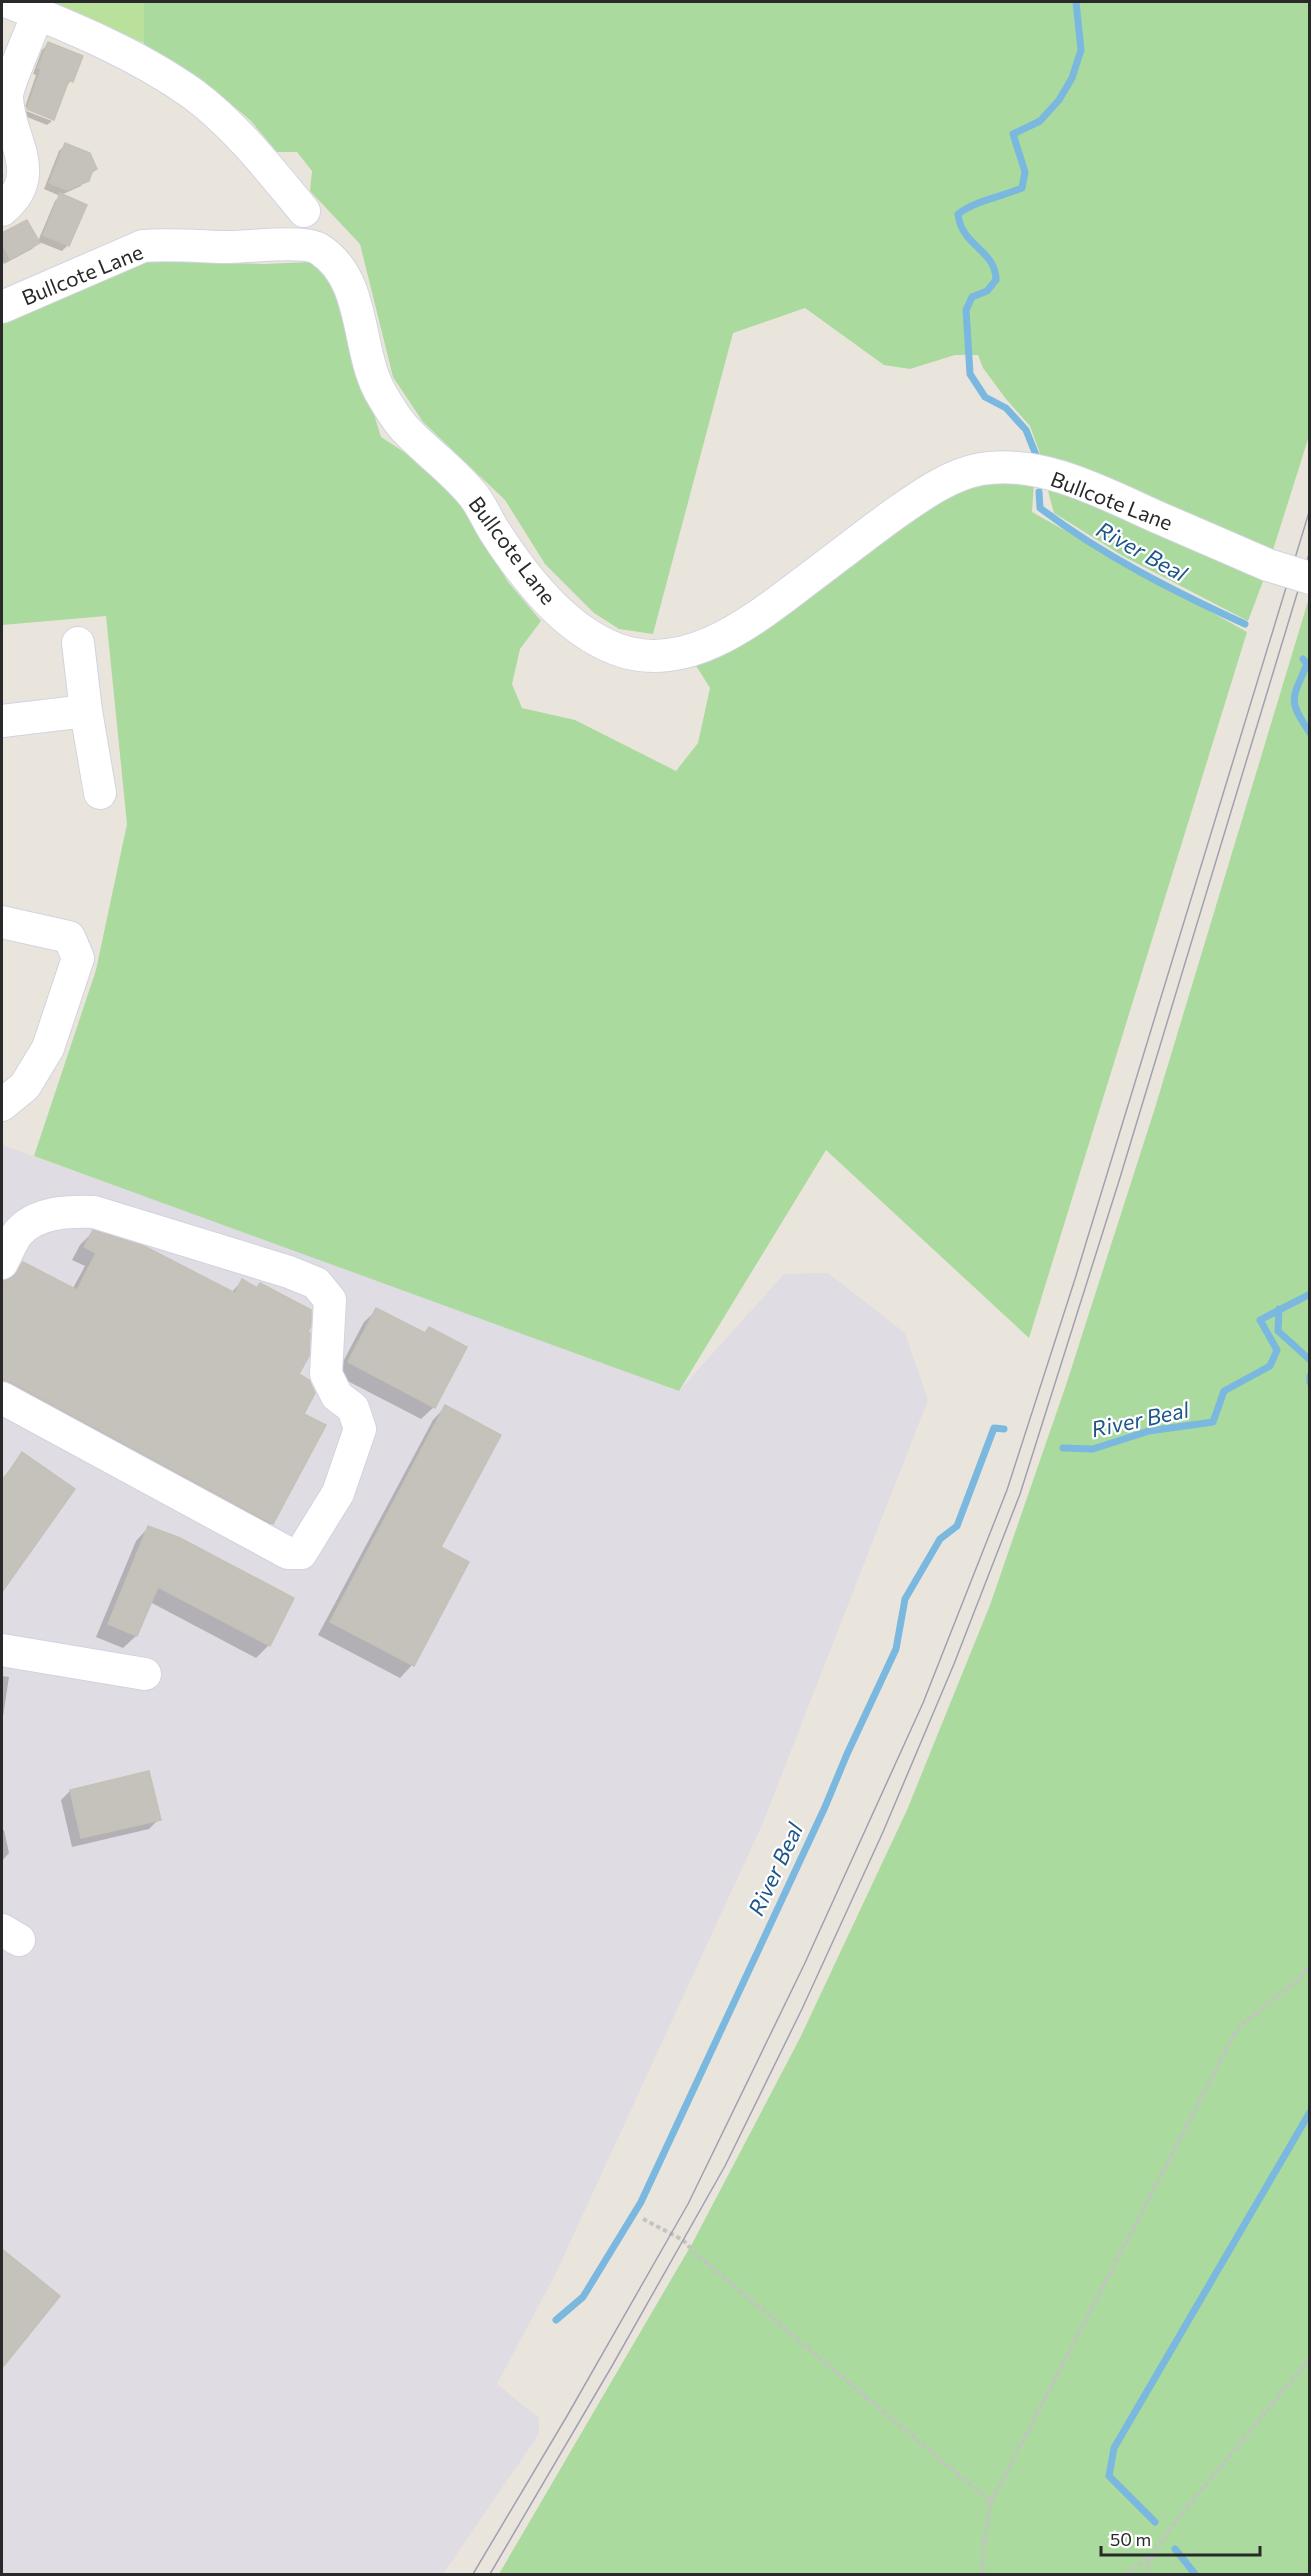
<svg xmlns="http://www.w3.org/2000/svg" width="1311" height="2576" viewBox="0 0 1311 2576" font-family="Commissioner,sans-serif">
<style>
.industrial{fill:#dfdce3}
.green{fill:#abda9e}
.pitch{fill:#bae19b}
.shadow{fill:#0003}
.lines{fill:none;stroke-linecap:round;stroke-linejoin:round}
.stream{stroke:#7ab8e0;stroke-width:7}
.building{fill:#c5c2bc;stroke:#c5c1b6;stroke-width:1.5}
.minor-casing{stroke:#d2d3e0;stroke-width:34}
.path{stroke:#c3c3c3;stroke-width:4;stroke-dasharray:4.5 3;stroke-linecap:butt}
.minor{stroke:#fff;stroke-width:32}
.tram{stroke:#a0a0b1;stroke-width:1.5}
.minor-bridge-casing{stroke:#d2d3e0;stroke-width:34;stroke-linecap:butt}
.minor-bridge{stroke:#fff;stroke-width:32}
.labels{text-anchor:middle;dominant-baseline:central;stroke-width:4.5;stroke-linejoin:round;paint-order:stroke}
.street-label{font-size:21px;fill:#292929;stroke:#fff}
.water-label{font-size:22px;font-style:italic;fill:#1c568a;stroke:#fff}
</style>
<rect width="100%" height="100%" fill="#eae5dc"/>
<path class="industrial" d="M2,1145L477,1314L679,1391L784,1274L828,1273L905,1333L928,1400L762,1825L555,2275L497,2384L539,2418V2434L443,2574H2Z"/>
<path class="green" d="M144,2H1309V436L1273,550L1181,511L1043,462L1030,426L1006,399L983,368L978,355H955L910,369L884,365L805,308L733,333L653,634L619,629L594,613L545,564L505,500L423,422L393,377L360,244L310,191L312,171L297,152H277L250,120L201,79L144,44Z
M146,261L264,264L311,262L327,273L336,290L381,437L447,480L508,582L541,621L520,649L512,684L522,708L575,720L676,771L698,743L710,688L695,664L895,524L983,480L1034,482L1032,512L1247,632L1029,1338L826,1150L679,1391L34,1156L96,970L127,824L106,616L2,625V323Z
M1047,487L1072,493L1265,576L1248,621L1123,556L1054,513Z
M1309,598V2574H499L693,2242L800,2038L907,1810L990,1605L1066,1385L1154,1111Z"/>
<path class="pitch" d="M49,2H144V44V43Z"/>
<path class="shadow" d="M48,44L71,81L66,86L52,120V117L25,107L36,75L33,74L42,50Z
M24,110L52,121L47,125L22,115Z
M65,145L89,174L81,186L61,195L68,245L62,251L39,242L32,249L4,264L2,260V235L27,222L38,241L55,201L60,196L44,189L59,151Z
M93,1232L231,1293L242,1281L302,1414L272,1523L259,1536L2,1397V1285L23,1264L72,1290L85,1266L72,1260L80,1245Z
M377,1310L423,1334L429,1329L434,1407L421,1419L336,1375L364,1322Z
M445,1407L439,1548L412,1665L400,1678L318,1635L433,1420Z
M23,1454L73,1489L2,1590V1479Z
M148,1528L269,1645L256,1658L150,1602L136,1636L123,1648L96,1637L136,1541Z
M2,1676L9,1677L2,1723Z
M70,1791L159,1819L149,1829L72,1847L61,1800Z
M2,1830H4L9,1853L2,1861Z
M3,2252L58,2296L2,2366V2254Z"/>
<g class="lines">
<path class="stream" d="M1036,455L1026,430L1006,408L985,397L970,374L966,310L972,297L987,291L996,280C996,250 961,246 958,214C977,200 1001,197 1022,188L1025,172L1013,134L1040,121L1059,100L1072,78L1081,50L1076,2
M1039,492L1040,508C1102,555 1175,592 1245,624
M1303,659L1307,664C1292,700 1287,699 1310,733
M1279,1309L1278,1331L1310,1360
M1310,1376V1382
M1063,1448L1093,1449L1149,1431L1213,1422L1224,1391L1270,1366L1277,1350L1260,1320L1310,1294
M556,2320L583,2297L641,2202L825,1807L847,1754L896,1649L905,1599L940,1539L957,1526L994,1428L1004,1429
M1155,2522L1109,2476L1114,2448L1310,2112
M1175,2549L1195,2574"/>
</g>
<path class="building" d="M48,42L83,56L73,82L69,80L54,120L27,109L41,69L38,68Z
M65,143L90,153L97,169L92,172L89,181L67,190L49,183Z
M60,193L87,205L69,246L43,235Z
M27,220L40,243L10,259L2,243V233Z
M93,1230L144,1246L235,1293L242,1279L257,1288L260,1283L311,1310V1326L308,1332L310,1333L309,1356L299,1374L309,1380L315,1393L304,1414L326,1425L273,1524L11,1382L2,1380L3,1281L12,1278L23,1262L77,1290L96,1253L84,1247Z
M376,1308L425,1333L429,1327L467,1347L435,1408L348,1362Z
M445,1405L501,1435L441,1547L469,1562L414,1666L330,1622Z
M22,1452L75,1489L2,1592V1482Z
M148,1526L180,1538L294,1598L270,1646L158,1587L137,1636L108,1624Z
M149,1771L161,1820L81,1838L70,1790Z
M2,2249L60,2296L2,2368Z"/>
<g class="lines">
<defs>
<path id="minor" d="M8,2C71,27 137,54 193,94C236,126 270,170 304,211
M2,210C46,173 8,140 7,97C7,86 32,29 38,14
M2,307L143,246C169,244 194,246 221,247C243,248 303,239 319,249C366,279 356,345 379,390C387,404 396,420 407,431C428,453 454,471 473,495C482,506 487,520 495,532C524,577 564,629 616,649C687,676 755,619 808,579C836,558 864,536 893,515C919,497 948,475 981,469C1041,459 1104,493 1157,517C1194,533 1231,549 1268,565
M78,643L86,711L100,793
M2,721L86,711
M2,922L69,937L78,958L48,1048L25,1086L2,1105
M2,1263C7,1254 11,1242 18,1233C36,1212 68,1211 94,1212L289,1272L316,1283L330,1300L326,1374L337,1396L353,1408L360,1429L338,1493L301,1553H288L2,1398
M2,1650L145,1674
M2,1930L19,1940"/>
</defs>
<use href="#minor" class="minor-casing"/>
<path class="path" d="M643,2219L683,2240L696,2254L991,2502L984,2541L982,2574
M991,2502L1238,2027L1297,1981L1310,1965
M1126,2574L1153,2554L1171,2527L1310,2358
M1146,2574L1152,2555"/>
<use href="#minor" class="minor"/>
<path class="tram" d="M473,2574L567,2416L688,2204L804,1965L923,1703L1007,1490L1075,1279L1310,509
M490,2574L612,2366L725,2166L802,2009L883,1832L954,1664L1020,1494L1119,1181L1310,551"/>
<defs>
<path id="minor-bridge" d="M1268,565L1310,578"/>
</defs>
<use href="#minor-bridge" class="minor-bridge-casing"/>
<use href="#minor-bridge" class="minor-bridge"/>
</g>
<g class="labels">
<g class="street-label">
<text transform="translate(82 274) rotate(-22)">Bullcote Lane</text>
<text transform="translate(1112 500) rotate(21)">Bullcote Lane</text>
<text transform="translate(513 550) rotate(53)">Bullcote Lane</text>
</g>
<g class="water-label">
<text transform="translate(1142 551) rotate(29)">River Beal</text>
<text transform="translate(1140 1419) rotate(-12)">River Beal</text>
<text transform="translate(775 1869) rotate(-65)">River Beal</text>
</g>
</g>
<rect width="1311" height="2576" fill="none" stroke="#292929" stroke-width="6"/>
<path d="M1101 2546v9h159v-9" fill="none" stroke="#292929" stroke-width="3"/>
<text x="1110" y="2546" font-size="18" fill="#292929" stroke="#ffffff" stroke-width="4.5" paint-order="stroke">50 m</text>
</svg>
